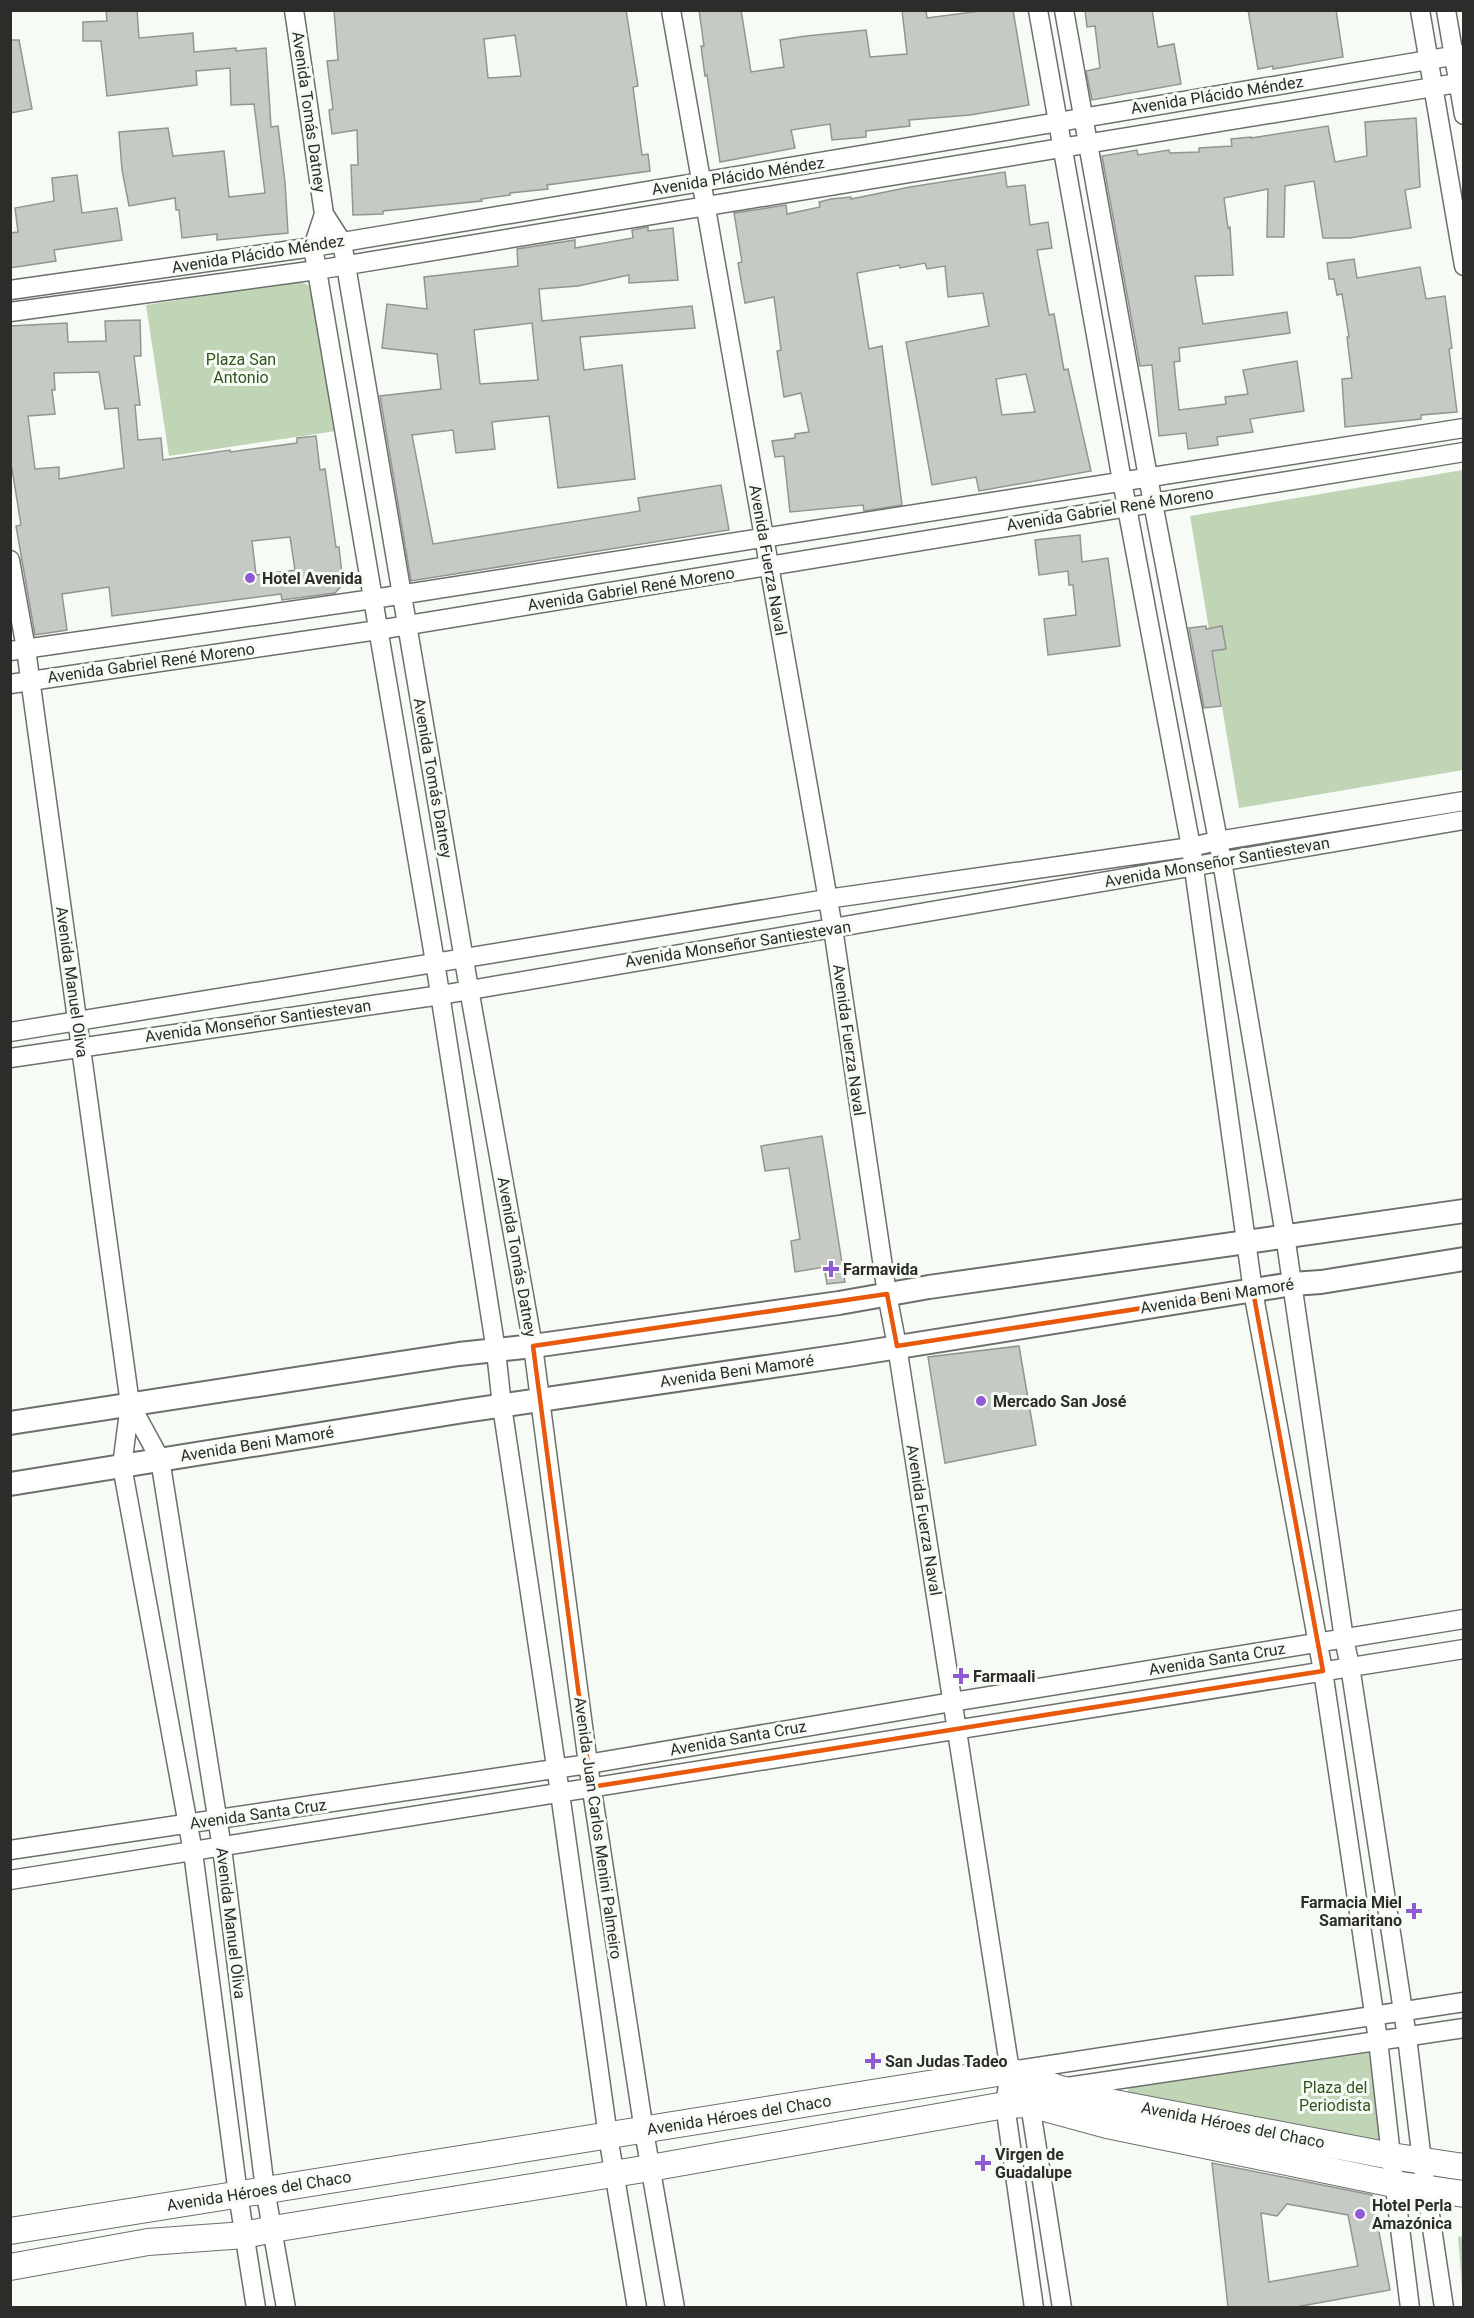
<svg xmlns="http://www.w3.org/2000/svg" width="1474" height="2318" viewBox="0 0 1474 2318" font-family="Roboto,sans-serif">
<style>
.green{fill:#c0d5b6}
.building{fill:#c6cac4;stroke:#929690;stroke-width:1.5;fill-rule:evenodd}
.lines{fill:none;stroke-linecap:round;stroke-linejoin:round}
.minor-casing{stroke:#6c706b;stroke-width:21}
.tertiary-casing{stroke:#6c706b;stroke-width:26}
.secondary-casing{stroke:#6c706b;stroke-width:28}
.minor{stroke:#fff;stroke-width:18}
.tertiary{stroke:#fff;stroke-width:22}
.secondary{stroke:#fff;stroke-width:26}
.marked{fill:none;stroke:#e8590c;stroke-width:4.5;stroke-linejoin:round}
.poi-dot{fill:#8f5ad3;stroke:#f7fbf5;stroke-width:2}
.labels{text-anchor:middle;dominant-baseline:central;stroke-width:6;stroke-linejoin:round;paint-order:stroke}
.street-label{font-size:16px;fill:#2c2d2b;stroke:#f7fbf5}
.park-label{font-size:16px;fill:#32551e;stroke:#f7fbf5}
.poi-label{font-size:16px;font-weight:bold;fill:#2c2d2b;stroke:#f7fbf5;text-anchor:start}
</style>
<rect width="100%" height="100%" fill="#f7fbf5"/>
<path class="green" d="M295,282L303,283L312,287L336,431L169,456L146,305Z
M1463,470V770L1239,808L1190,516Z
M1369,2053L1380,2143L1126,2094L1129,2088Z
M1458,2236L1463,2237V2300Z"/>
<path class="building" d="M106,10H137L139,38L193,33L194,52L236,48V51L266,48L271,127L278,126L285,182L288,233L217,240V234L182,238L179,210H176L175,198L129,206L122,170L119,132L168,128L173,156L224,151L229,197L265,193L254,104L231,105L230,68L196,71L197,85L107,96L101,41H83V22L107,21Z
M334,10H626L638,86L633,87L642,155L648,154L650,171L547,185L548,189L510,193V195L481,199L482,201L383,211V214L353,215L351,165H358L357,130L332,134L329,110L333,109L327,61L338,60ZM515,35L521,76L488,78L484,39Z
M699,10H741L751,72L784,67L780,40L806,36L866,30L870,57L907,54L902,10H926L927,18L988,10H1013L1029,105L970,115L909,120L910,126L866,131V137L832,140L830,124L791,130L795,148L720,162L707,75L705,76L701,46H704Z
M1085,10H1152L1158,47L1174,44L1181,84L1092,100L1086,71L1100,68L1095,26L1087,27Z
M1248,10H1336L1343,57L1273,69V66L1258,69Z
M10,40H19L32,109L10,113Z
M1416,118L1420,187L1405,190L1411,228L1350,238H1323L1314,181L1285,186L1284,237H1267L1268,189L1224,198L1228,228L1230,227L1233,275L1195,276L1203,324L1287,312L1290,333L1179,348L1180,361L1174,362L1179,410L1226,404L1225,397L1248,394L1243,370L1297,361L1304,411L1250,419L1253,432L1217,437L1218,445L1188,449L1186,433L1159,436L1152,365L1140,366L1102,156L1137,150L1138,155L1169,150L1170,153L1199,152V148L1232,146L1231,139L1251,137V138L1328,126L1335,162L1367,156L1365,122Z
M1005,172L1007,187L1025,185L1030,225L1048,222L1052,248L1037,250L1049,315L1054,314L1064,370L1068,369L1091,471L979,491L976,477L932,485L906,342L989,326L983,293L948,297L945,266L927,269L925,263L900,268L899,265L857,273L869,349L882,346L902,505L864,511L863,505L790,512L784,456L775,457L772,441L795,438V434L809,432L801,393L784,397L777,351L781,350L774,297L745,303L738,263L742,262L734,213L786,205L787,214L820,207L819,202L831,199L851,197V199L910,187ZM1026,374L1035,412L1002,415L996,379Z
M77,175L82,213L117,208L122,240L54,250L56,261L10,268V233L18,232L15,208L54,201L52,178Z
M648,227V231L673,228L678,280L629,283V275L578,286L539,289L542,321L692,306L695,328L580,337L584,370L622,365L635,479L558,488L549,416L492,422L495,449L456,453L453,430L412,435L433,544L640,511L638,498L721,485L729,530L411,581L380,396L441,389L437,354L382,348L387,304L427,309L424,277L518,266L517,249L575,240V248L633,238L632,230ZM532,323L538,380L480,384L474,330Z
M1354,259L1357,278L1420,267L1426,299L1445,296L1452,348L1449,349L1457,412L1421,415V419L1345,427L1342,379L1352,378L1347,337H1349L1342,294L1337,295L1334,279H1329L1327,263Z
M140,320L141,356H134L140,405H135L138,440L161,438L163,460L230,450V452L297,443V438L316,436L320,470L325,469L336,547H339L343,584L335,593L282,600L281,594L112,616L109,587L62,594L67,630L35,635L16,526L21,525L12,469L10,470V326L67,323L68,342L106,341L105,321ZM99,372L105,409L118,408L124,468L59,479V467L35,469L28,416L55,414L52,390H55L54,373ZM290,537L295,570L256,575L252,541Z
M1080,535L1082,562L1108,558L1120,646L1048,655L1044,619L1076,615L1073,585H1069L1068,571L1039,575L1035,540Z
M1206,626V629L1222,626L1226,649L1212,651L1221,706L1204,708L1189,628Z
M822,1136L845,1282L827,1284L824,1267L795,1272L791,1241L800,1239L789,1168L765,1171L761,1146Z
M1019,1346L1036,1445L945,1463L928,1357Z
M1212,2163L1372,2195L1390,2290L1296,2307H1228ZM1287,2204L1348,2215L1358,2266L1269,2282L1261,2213L1277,2216Z"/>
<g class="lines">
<defs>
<path id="minor" d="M294,10L324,214L342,242L469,989L533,1346L588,1764L644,2131L675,2308
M671,10L833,928L887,1294L897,1346L1010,2071L1464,2002
M1038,10L1122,481L1191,847L1253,1291L1323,1671L1378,2040L1391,2156L1410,2308
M1064,10L1148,477L1222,861L1285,1235L1344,1639L1350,1666L1407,2037L1422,2161L1444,2308
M1420,10L1464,266
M1446,10L1464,115
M324,214L313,247L435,962L496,1351L502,1406L560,1793L608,2136L637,2308
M10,290L313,247L1464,54
M10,312L317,270L1464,82
M10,560L26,649L130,1404L122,1466L193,1852L238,2194L256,2308
M10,651L373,599L1464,428
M10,684L378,630L1464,452
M10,1032L827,899L1191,847L1217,841L1464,801
M10,1058L441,995L1464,820
M130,1404L160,1459L222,1848L265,2189L286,2308
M10,1850L588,1764L952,1702L1464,1619
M10,1880L1464,1649
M1067,2087L1464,2028
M1034,2308L1005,2105L1010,2071L1030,2104L1062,2308"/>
<path id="tertiary" d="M10,1423L459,1354L533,1346L839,1303L929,1287L1464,1211
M10,1484L464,1411L848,1355L1292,1284L1321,1282L1464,1259"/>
<path id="secondary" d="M10,2231C343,2177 677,2125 1010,2071L1057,2088L1114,2103L1391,2156L1464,2167
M10,2267L148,2242L245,2235L273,2229L650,2168L1005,2105L1030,2104L1107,2125L1394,2184L1464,2194"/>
</defs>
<use href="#minor" class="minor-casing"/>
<use href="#tertiary" class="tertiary-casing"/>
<use href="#secondary" class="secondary-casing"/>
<use href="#minor" class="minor"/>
<use href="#tertiary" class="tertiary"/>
<use href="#secondary" class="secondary"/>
</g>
<path class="marked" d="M1253,1291L1323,1671L591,1787L533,1346L887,1294L897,1346Z"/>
<g class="poi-dot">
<circle cx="250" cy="578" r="6"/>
<path d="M828 1260h6v6h6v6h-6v6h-6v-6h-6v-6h6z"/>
<circle cx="981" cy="1401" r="6"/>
<path d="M958 1667h6v6h6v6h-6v6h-6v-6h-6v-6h6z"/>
<path d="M1411 1902h6v6h6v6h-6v6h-6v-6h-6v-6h6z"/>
<path d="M870 2052h6v6h6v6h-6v6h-6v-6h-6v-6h6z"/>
<path d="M980 2154h6v6h6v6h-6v6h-6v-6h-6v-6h6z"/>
<circle cx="1360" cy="2214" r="6"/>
</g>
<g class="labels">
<g class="street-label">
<text transform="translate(1217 95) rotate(-9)">Avenida Plácido Méndez</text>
<text transform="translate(309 112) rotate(82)">Avenida Tomás Datney</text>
<text transform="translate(738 176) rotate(-9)">Avenida Plácido Méndez</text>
<text transform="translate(258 254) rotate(-9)">Avenida Plácido Méndez</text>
<text transform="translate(1110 509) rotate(-9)">Avenida Gabriel René Moreno</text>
<text transform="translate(768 560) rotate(80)">Avenida Fuerza Naval</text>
<text transform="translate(631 589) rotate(-9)">Avenida Gabriel René Moreno</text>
<text transform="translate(151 663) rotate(-8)">Avenida Gabriel René Moreno</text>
<text transform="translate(433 778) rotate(80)">Avenida Tomás Datney</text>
<text transform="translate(1217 862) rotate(-10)">Avenida Monseñor Santiestevan</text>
<text transform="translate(738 944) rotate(-9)">Avenida Monseñor Santiestevan</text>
<text transform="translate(72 982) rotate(82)">Avenida Manuel Oliva</text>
<text transform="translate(258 1021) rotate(-8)">Avenida Monseñor Santiestevan</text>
<text transform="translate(849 1040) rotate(82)">Avenida Fuerza Naval</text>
<text transform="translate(517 1257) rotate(80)">Avenida Tomás Datney</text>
<text transform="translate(1217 1296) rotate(-9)">Avenida Beni Mamoré</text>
<text transform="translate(737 1371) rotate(-8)">Avenida Beni Mamoré</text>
<text transform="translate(257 1444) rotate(-9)">Avenida Beni Mamoré</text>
<text transform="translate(924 1520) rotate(81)">Avenida Fuerza Naval</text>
<text transform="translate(1217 1659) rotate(-9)">Avenida Santa Cruz</text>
<text transform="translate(738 1738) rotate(-10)">Avenida Santa Cruz</text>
<text transform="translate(258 1814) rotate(-8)">Avenida Santa Cruz</text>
<text transform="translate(598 1828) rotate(82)">Avenida Juan Carlos Menini Palmeiro</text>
<text transform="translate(231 1923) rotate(83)">Avenida Manuel Oliva</text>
<text transform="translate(739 2115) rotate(-9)">Avenida Héroes del Chaco</text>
<text transform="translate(1233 2125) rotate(11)">Avenida Héroes del Chaco</text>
<text transform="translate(259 2191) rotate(-9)">Avenida Héroes del Chaco</text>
</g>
<g class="park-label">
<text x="241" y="359">Plaza San<tspan x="241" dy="18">Antonio</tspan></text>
<text x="1335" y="2087">Plaza del<tspan x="1335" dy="18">Periodista</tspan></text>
</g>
<g class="poi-label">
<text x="262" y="578">Hotel Avenida</text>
<text x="843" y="1269">Farmavida</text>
<text x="993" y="1401">Mercado San José</text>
<text x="973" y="1676">Farmaali</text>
<text x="1402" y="1902" text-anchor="end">Farmacia Miel<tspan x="1402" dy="18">Samaritano</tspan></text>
<text x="885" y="2061">San Judas Tadeo</text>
<text x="995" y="2154">Virgen de<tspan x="995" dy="18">Guadalupe</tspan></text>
<text x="1372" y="2205">Hotel Perla<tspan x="1372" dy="18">Amazónica</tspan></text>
</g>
</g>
<rect width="1474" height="2318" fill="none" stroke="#2c2d2b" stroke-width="24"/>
</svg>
